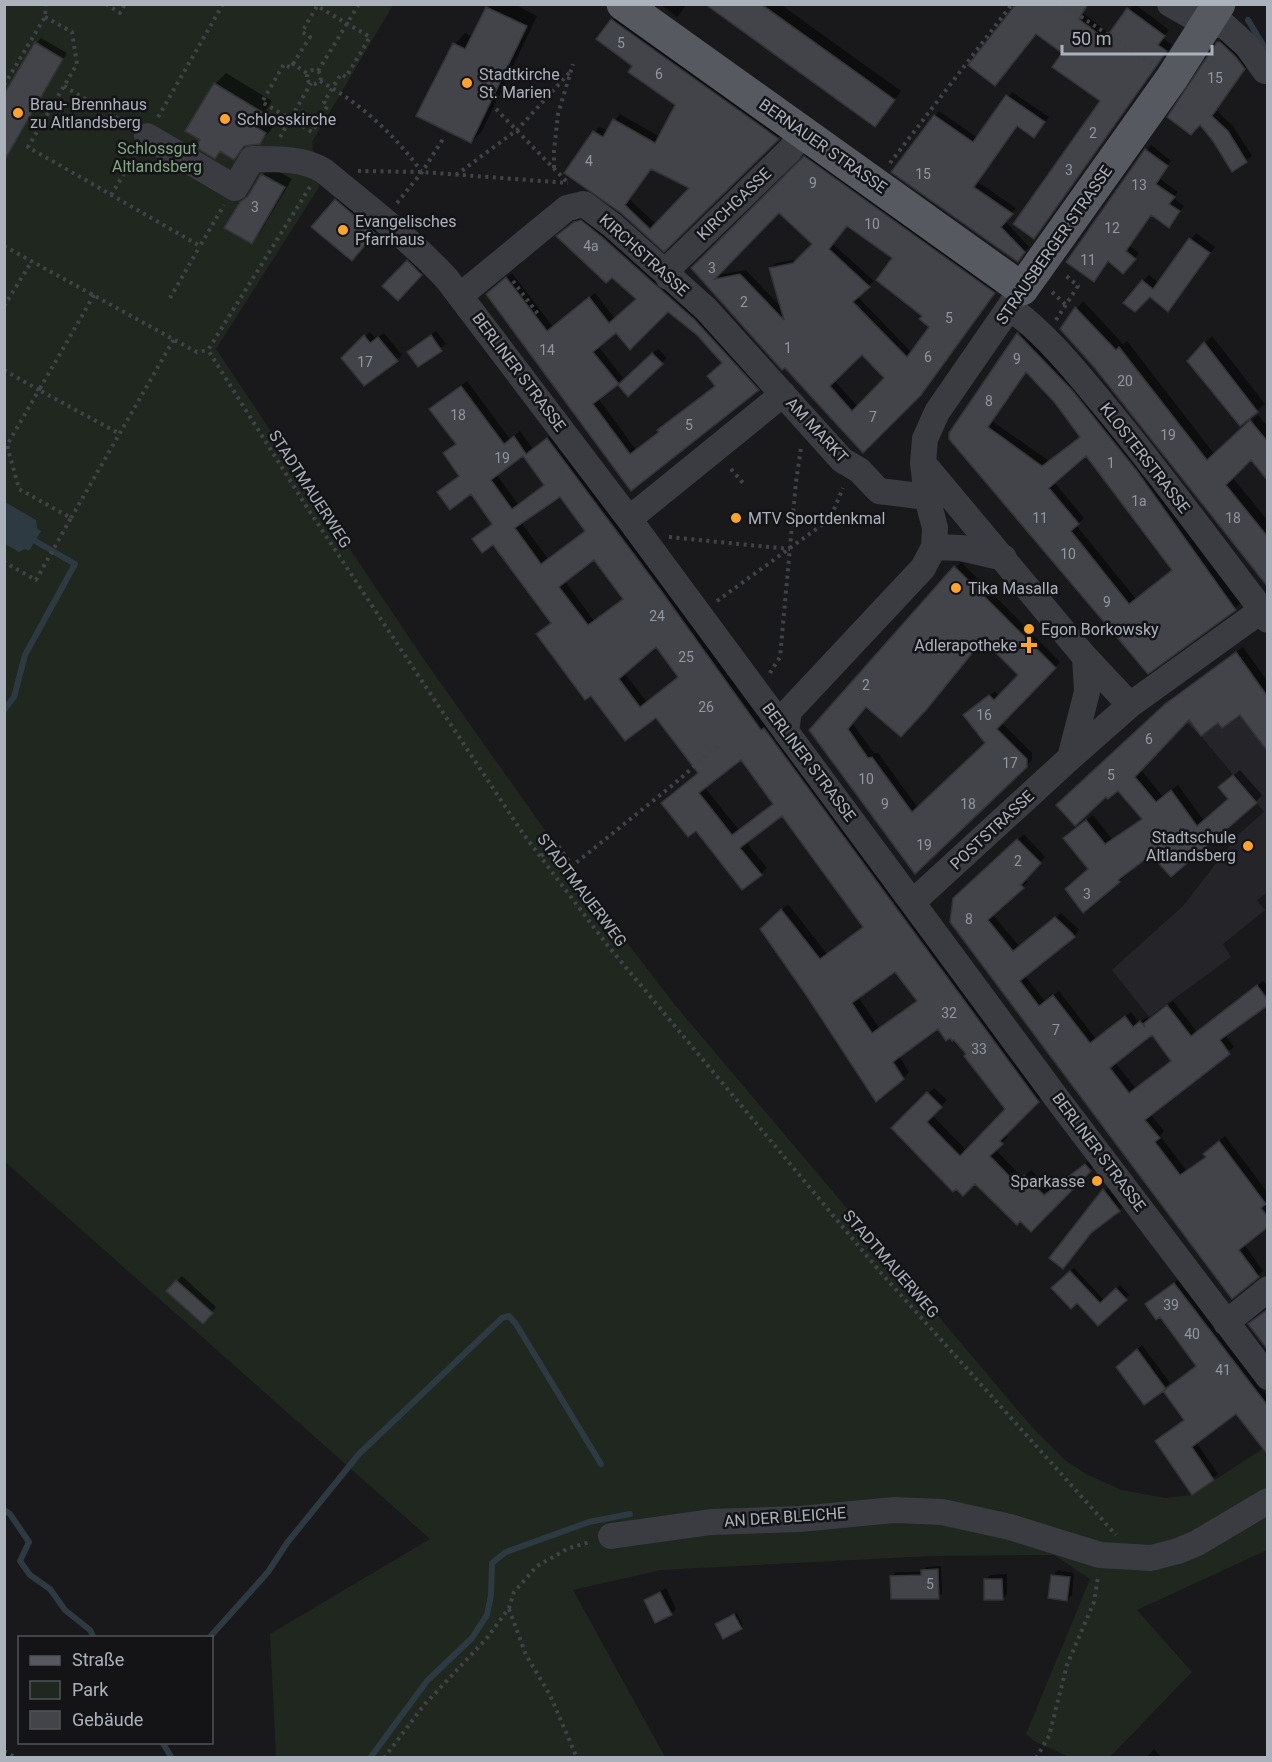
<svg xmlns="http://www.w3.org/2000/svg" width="1272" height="1762" viewBox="0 0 1272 1762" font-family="Roboto,sans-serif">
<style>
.built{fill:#252529}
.green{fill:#1f271f}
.water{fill:#2e3a41}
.shadow{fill:#0007;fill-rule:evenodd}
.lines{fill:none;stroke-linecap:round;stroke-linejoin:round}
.stream{stroke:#2e3a41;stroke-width:6}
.building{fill:#434449;stroke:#333338;stroke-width:1.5;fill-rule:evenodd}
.path{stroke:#404348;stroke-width:4;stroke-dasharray:3 4.5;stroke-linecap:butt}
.minor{stroke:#3a3c41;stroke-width:26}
.major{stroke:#565960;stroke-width:33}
.poi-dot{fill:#fda430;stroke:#141417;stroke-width:2}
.labels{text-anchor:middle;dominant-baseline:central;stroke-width:5;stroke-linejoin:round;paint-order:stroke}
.number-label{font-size:14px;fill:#91969f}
.poi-label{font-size:16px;fill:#abb2bc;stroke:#141417;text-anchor:start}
.street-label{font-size:16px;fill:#abb2bc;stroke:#141417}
.park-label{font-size:16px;fill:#82a881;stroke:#141417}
</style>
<rect width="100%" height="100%" fill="#19191c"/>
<path class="built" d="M1236,652L1267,697L1268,892L1257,900L1265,910L1223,944L1231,957L1149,1017L1112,970L1183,906L1239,834L1264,812L1201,736L1187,723L1182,727L1165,704Z"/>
<path class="green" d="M5,5H393L312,142L319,187L216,349L423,658L595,901L675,1005L1032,1427L1066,1461L1088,1475L1122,1490L1165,1498L1192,1495L1267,1446V1550L1137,1610L1192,1672L1110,1757H1069L1034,1741L1026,1734L1090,1579L1054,1555L931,1556L661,1570L573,1590L665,1757H276L270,1634L430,1539L5,1162Z"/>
<path class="water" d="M5,502L36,520L37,529L41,531L29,551L25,549L19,552L5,544Z"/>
<path class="shadow" d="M491,4H514L537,16L482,131L471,142L455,44L465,33L473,37Z
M660,4H687L677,17Z
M721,4H780L901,91L875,125Z
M1018,4H1089L1083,13L1110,34L1129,9L1135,4L1169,30L1163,38L1172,45L1034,237L1102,100L1064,52Z
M618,14L783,133L664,250L622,212L594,132L600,127L608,131L620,114L660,137L677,105L634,66L598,39ZM652,167L692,188L656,224L629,199Z
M1224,37L1249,63L1216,110L1233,126L1252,156L1232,170L1214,140L1200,123L1218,43Z
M41,38L67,53L4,161V98L36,43Z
M226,73L272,101L263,115L276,122L270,131L259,143L247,144L234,158L221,151L215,157L202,139L187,130L215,84Z
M1012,92L1049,117L1034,136L1018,125L978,182L1016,208L1005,221L1029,247L1018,260L893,172L939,111L978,138Z
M1151,145L1171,161L1159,178L1178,192L1173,198L1184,206L1173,221L1152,214L1130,246L1139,253L1128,267L1109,260L1098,275L1068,262Z
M810,152L999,287L926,388L863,451L693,268ZM779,211L814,244L800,259L776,263L771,268L782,308L746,270L716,275ZM848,225L894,257L931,326L912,353L857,296L874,281L833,244ZM862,353L887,378L858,407L834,380Z
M270,167L292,179L259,234L252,242L241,203L251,193L262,175Z
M343,193L382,224L360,251L336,200Z
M587,215L701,314L763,384L631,489L493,289L512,273L553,327L595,293L615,319L638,299L563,231L581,217ZM668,310L698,334L724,362L716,385L664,425L659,430L660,432L636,450L598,398L623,378L598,346L616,331Z
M1196,233L1215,247L1168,310L1150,295L1125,303L1149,275L1159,283Z
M413,256L426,269L398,299L385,286Z
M1083,301L1123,344L1127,341L1215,455L1258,415L1268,427V479L1251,458L1232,477L1268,521V585L1095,366L1062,329Z
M1024,328L1077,384L1241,603L1148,672L951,433ZM1027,370L1056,402L1081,436L1049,461L992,421ZM1087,454L1174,570L1136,599L1076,525L1084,518L1054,482Z
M436,331L446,344L419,365L414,347Z
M370,332L376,339L384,333L402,355L364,384L343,358Z
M1212,336L1265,404L1240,424L1205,343Z
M658,349L667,358L628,395L620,385Z
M467,381L510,439L520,431L533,449L554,433L1044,1095L1005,1134L1008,1137L995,1149L1023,1178L1031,1170L1051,1190L1091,1159L1096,1164L1031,1230L975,1182L893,1128L934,1088L947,1100L932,1115L967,1151L1007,1109L968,1054L954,1038L938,1027L899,1056L909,1072L903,1078L808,994L762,929L788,904L827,954L864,926L783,814L746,842L767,868L761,874L696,829L700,772L656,716L591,694L538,634L552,622L493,543L474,539L494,523L461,475L451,447L457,443L431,409ZM523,454L545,484L518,504L496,474ZM561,495L587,530L548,559L521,522ZM595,558L624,598L594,621L565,581ZM656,645L680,676L647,702L624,673ZM742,758L775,804L739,830L704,787ZM896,969L918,1000L879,1028L858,997Z
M961,562L1060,662L1002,723L1032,753V760L915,872L811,730ZM985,640L1020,675L999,696L995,691L965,715L987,743L918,808L878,753H874L852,723L867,706L975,648Z
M1243,647L1268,682V750L1240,713L1219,721L1190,718L1141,770L1163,797L1178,785L1204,821L1230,799L1226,781L1240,770L1262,795L1256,802L1152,853L1119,881L1089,869L1071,832L1093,815L1112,839L1143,818L1118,789L1106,794L1064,799L1173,697Z
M1024,834L1045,857L1025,879L1028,882L992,914L1019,946L1061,913L1077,928L1079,930L1074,936L1024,975L1045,1001L1059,991L1096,1039L1131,1012L1139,1023L1147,1017L1149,1020L1173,1001L1197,1032L1263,981L1268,987V1003L1225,1034L1234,1047L1150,1114L1164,1131L1160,1136L1186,1170L1207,1156L1210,1148L1225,1136L1268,1193V1225L1244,1244L1263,1271L1232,1297L955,899ZM1152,1033L1173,1060L1136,1089L1115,1062Z
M1111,1183L1126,1203L1119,1210L1051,1258Z
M1074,1268L1104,1300L1120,1285L1129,1295L1098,1324L1077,1301L1053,1288Z
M182,1276L216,1307L208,1317L177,1281Z
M1179,1279L1268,1397V1444L1237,1412L1196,1442L1218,1474L1193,1493L1186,1419L1198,1366L1151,1300Z
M1142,1345L1170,1383L1144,1403L1123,1362Z
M941,1566L942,1594L938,1597L892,1576L896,1572H922L926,1567Z
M1058,1570L1074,1573L1072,1595L1067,1600L1053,1575Z
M1007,1574V1594L1002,1599L985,1580L990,1575Z
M666,1588L676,1609L671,1614L646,1601L651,1596Z
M737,1613L743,1626L741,1628L719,1622Z
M1154,1749L1162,1758H1146Z"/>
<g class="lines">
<path class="stream" d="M1248,20L1268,53
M4,710L14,697L25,655L75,564L30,538
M4,1510L10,1514L29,1542L20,1561L30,1575L50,1589L65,1610L90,1630L94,1638
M209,1638L268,1572L287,1543L359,1454L502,1318L509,1316L516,1324L601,1464
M162,1742L172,1758
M370,1758L427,1681L472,1638L487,1615L491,1595L492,1563L506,1552L589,1522L630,1514"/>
</g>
<path class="building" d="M705,4H761L895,100L875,127Z
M1016,4H1088L1079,19L1105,39L1127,8L1165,36L1158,45L1167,51L1034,239L1013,224L1100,101L1052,67L1062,53L1036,34L995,86L968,65Z
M486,7L527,26L471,143L416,116L453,43L465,49Z
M611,19L779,139L664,252L621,213L564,173L593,131L603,137L613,119L655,143L675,105L628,72L632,66L596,39ZM651,169L689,188L650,229L625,205Z
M35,42L63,59L4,161V94Z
M1217,42H1220L1236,57L1245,69L1212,116L1228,131L1247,162L1232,172L1213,141L1200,125L1191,135L1167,117Z
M214,83L262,112L254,126L266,133L260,144L244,146L234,160L220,151L215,159L195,147L200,140L185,131Z
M1006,95L1045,122L1034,138L1017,126L974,187L1013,214L1001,227L1025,252L1018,262L891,172L934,115L973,142Z
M1145,149L1168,166L1156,184L1175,197L1169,204L1180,211L1169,228L1151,215L1126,251L1136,259L1123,274L1108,261L1094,282L1066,262Z
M804,156L995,293L921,395L863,453L785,368L782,370L691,268ZM779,213L812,244L793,263L769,268L784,320L740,274L715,279ZM847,226L892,258L876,280L922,316L919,319L929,327L907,357L853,302L870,287L829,249ZM862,355L884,378L852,411L830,386Z
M261,174L285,187L252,244L224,228L240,202L248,196Z
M335,199L375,233L352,261L311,227Z
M581,220L602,237L695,320L759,390L631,491L486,294L506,277L547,331L589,297L609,323L636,299L612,278L606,283L556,236L574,222ZM668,312L697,335L722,363L707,376L715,386L657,430L659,432L630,454L593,404L619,384L593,352L616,333L630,350Z
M1189,238L1210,253L1168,312L1150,297L1135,312L1123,303L1142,280L1153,289Z
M407,260L422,275L398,301L382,286Z
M1075,307L1116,350L1119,347L1207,460L1250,420L1268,442V481L1251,460L1226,485L1268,537V587L1094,367L1060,329Z
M1017,333L1072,390L1137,471L1236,610L1148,674L949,439V433ZM1026,372L1055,403L1080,437L1042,466L988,427ZM1086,456L1172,570L1129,604L1071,531L1079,524L1049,488Z
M364,335L370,343L378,337L398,361L364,386L341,358Z
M431,335L442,351L418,367L407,352Z
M1204,342L1258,412L1240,426L1187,361Z
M652,353L663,364L628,397L618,385Z
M461,386L504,444L514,436L526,454L547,438L660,589L761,730L764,728L1039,1102L1000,1141L1003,1144L990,1156L1016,1183L1024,1175L1044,1195L1085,1164L1091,1171L1031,1232L1020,1221L1017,1225L975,1184L963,1196L956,1189L953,1192L891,1128L927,1092L942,1107L927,1122L960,1156L1005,1109L964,1056L966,1054L954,1040L952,1041L950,1038L946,1041L938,1029L893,1062L904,1079L876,1102L806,995L760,929L781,909L820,959L863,927L782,816L740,848L762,875L742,890L696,831L688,837L661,803L698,773L656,718L625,741L591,696L585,700L536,634L551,623L493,545L482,553L472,539L492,524L471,494L450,510L437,492L459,476L443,453L456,444L429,409ZM523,456L544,485L512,509L491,480ZM560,497L585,531L541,564L515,528ZM594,560L623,599L588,625L559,587ZM656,647L678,677L640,707L619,679ZM741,760L773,804L732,835L699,793ZM895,972L917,1001L872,1033L852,1003Z
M954,566L1056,668L997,729L1027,759V767L915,874L809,730ZM982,641L985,642L1018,675L994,700L989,695L963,715L985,743L912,812L872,757L868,758L848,729L866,707L901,737L927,709Z
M1236,652L1268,697V752L1240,715L1222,728L1218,723L1201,736L1189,720L1135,777L1156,802L1171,790L1197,826L1228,799L1218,787L1233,775L1257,803L1171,877L1151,855L1118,880L1120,882L1083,913L1065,889L1088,869L1063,838L1086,820L1105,844L1142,819L1118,791L1108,799L1106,797L1075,826L1056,805L1165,704Z
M1017,839L1041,863L1021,885L1024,888L988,920L1013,951L1055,917L1072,933L1075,937L1020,981L1039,1006L1053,995L1090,1043L1125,1016L1133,1027L1140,1021L1145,1027L1143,1024L1167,1005L1191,1036L1257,985L1268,1000V1005L1220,1040L1230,1054L1145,1120L1160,1138L1155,1142L1180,1175L1206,1157L1203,1154L1219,1141L1266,1204L1261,1208L1268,1217V1227L1239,1250L1259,1277L1232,1299L950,922L953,898ZM1152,1035L1171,1061L1129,1093L1110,1068Z
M1103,1189L1120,1211L1091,1233L1063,1269L1049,1258Z
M1070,1271L1100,1303L1116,1288L1127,1300L1098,1326L1077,1303L1071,1309L1051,1288Z
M176,1280L213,1313L203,1324L166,1291Z
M1174,1283L1268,1406V1455L1236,1414L1192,1447L1214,1480L1192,1495L1155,1441L1184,1420L1163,1391L1196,1366L1160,1317L1156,1320L1145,1304Z
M1268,1309V1350L1248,1324Z
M1137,1349L1166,1389L1144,1405L1116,1367Z
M938,1569L939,1599H891L890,1576L921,1575V1570Z
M1051,1575L1070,1577L1067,1601L1048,1598Z
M984,1579H1002L1003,1600H984Z
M660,1592L672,1615L655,1623L644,1600Z
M734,1614L742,1629L723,1639L715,1624Z"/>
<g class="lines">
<path class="path" d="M106,4L120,13L125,4
M1062,4L1152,64
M45,17L72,32L77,64L28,147L200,246L224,205
M293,64L310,37L302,32L317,6L370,37L346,77L341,74L324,102L328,105L312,132L262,102L284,64L291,68L293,64L308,74
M307 77a7 7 0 1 1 14 0a7 7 0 1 1-14 0Z
M318,71L359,4
M320,81C360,103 394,134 421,171
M4,85L45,17L46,4
M64,86L128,125
M496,109L569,184
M158,117L223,4
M280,137L311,83
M890,163L1012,4
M554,168V151L558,114L573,64
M358,171L422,172L568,183
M456,175L517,130L570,72
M310,187L208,350L308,509L524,835L608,946L882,1274L1116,1535
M111,195L136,154
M397,203L422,172L443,139
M4,246L193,350L197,352L208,350
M513,281L538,314
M1052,292L1066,305
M94,295L39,390L120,434
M170,298L200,246
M4,306L32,261
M1056,320L1078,286L1064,274
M4,370L39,390L7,445L19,489L71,518L36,580L4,562
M731,469L743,483
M71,518L174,339
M669,537L790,549
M717,601L830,519L843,488
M770,673L780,657L796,482L801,448
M541,856L557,844L572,866L674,784L717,746
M509,1609L526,1655L550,1695L577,1758
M4,1751L16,1758
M384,1758L424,1705L487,1638L509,1608L514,1592L537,1566L569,1548L590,1542
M1036,1758L1049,1736L1067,1665L1094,1602L1098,1577"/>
<path class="minor" d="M1170,4L1207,25H1224L1247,46L1265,71
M147,136L235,188L252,159C276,159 303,158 324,171C366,206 410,239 447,279L629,519L1061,1104L1268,1377
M668,277L674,263L790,150L803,132
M461,295L567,208L584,204L612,225L706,309L842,460L859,470L879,491L927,497
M1010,308C1045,333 1074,369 1102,403C1158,470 1209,541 1262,610L1268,620
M629,519L783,394
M934,547L961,548L1004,558
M1085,657L1130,705
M786,732L789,711L923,568L934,547L935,528L927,497L923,463L925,439L937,412L1022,289
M1070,758L1130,705L1262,610
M914,901L1070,758L1087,692L1085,657L923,463
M1226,1323L1268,1289
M611,1536L711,1522L800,1519L894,1510L942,1512L1010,1527L1100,1555L1151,1558L1178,1551L1197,1543L1268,1501"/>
<path class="major" d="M623,4L1022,289L1172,78L1219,4"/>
</g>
<g class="poi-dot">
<circle cx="467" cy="83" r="6"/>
<circle cx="18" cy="113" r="6"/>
<circle cx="225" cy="119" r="6"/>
<circle cx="343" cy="230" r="6"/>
<circle cx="736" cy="518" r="6"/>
<circle cx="956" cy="588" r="6"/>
<circle cx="1029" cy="629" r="6"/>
<path d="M1026 636h6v6h6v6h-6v6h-6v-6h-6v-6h6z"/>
<circle cx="1248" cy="846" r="6"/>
<circle cx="1097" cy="1181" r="6"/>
</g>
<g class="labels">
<g class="number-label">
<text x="621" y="43">5</text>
<text x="659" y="74">6</text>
<text x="1215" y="78">15</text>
<text x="1093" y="133">2</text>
<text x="589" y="161">4</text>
<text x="1069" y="170">3</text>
<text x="923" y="174">15</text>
<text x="813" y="183">9</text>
<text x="1139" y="185">13</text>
<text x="255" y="207">3</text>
<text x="872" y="224">10</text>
<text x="1112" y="228">12</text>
<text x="591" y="246">4a</text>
<text x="1088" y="260">11</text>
<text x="712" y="268">3</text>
<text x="744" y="302">2</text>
<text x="949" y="318">5</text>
<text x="788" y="348">1</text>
<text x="547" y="350">14</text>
<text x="928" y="357">6</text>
<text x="1017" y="359">9</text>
<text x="365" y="362">17</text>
<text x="1125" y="381">20</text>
<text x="989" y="401">8</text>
<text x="458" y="415">18</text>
<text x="873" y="417">7</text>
<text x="689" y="425">5</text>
<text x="1168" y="435">19</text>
<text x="502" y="458">19</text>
<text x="1111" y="463">1</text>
<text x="1139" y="501">1a</text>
<text x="1040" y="518">11</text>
<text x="1233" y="518">18</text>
<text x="1068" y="554">10</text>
<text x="1107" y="602">9</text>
<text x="657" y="616">24</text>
<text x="686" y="657">25</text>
<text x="866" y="685">2</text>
<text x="706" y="707">26</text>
<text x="984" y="715">16</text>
<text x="1149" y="739">6</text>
<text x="1010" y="763">17</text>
<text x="1111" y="775">5</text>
<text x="866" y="779">10</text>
<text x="885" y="804">9</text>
<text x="968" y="804">18</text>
<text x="924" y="845">19</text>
<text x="1018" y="861">2</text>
<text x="1087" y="894">3</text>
<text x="969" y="919">8</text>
<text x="949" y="1013">32</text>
<text x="1056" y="1030">7</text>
<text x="979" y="1049">33</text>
<text x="1171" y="1305">39</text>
<text x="1192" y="1334">40</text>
<text x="1223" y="1370">41</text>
<text x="930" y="1584">5</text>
</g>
<g class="poi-label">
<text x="479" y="74">Stadtkirche<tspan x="479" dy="18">St. Marien</tspan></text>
<text x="30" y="104">Brau- Brennhaus<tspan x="30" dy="18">zu Altlandsberg</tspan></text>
<text x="237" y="119">Schlosskirche</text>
<text x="355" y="221">Evangelisches<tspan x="355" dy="18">Pfarrhaus</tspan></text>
<text x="748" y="518">MTV Sportdenkmal</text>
<text x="968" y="588">Tika Masalla</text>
<text x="1041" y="629">Egon Borkowsky</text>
<text x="1017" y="645" text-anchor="end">Adlerapotheke</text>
<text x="1236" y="837" text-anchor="end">Stadtschule<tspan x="1236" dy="18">Altlandsberg</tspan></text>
<text x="1085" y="1181" text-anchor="end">Sparkasse</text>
</g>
<g class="street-label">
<text transform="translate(823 146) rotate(35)">BERNAUER STRASSE</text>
<text transform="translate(734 204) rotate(-44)">KIRCHGASSE</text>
<text transform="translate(1054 245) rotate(-55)">STRAUSBERGER STRASSE</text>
<text transform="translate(644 255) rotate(42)">KIRCHSTRASSE</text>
<text transform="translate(519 372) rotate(53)">BERLINER STRASSE</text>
<text transform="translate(817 430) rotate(47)">AM MARKT</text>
<text transform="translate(1145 458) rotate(52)">KLOSTERSTRASSE</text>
<text transform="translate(310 489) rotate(57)">STADTMAUERWEG</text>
<text transform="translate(809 762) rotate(53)">BERLINER STRASSE</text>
<text transform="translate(992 830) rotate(-43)">POSTSTRASSE</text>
<text transform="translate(582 890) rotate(53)">STADTMAUERWEG</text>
<text transform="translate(1099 1152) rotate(53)">BERLINER STRASSE</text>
<text transform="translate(891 1264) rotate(49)">STADTMAUERWEG</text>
<text transform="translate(785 1517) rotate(-4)">AN DER BLEICHE</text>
</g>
<g class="park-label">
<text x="157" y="148">Schlossgut<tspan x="157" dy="18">Altlandsberg</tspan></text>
</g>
</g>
<rect width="1272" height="1762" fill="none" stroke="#abb2bc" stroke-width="12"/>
<rect x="18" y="1636" width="195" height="108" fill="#141417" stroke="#505359" stroke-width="1.5"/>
<rect x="30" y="1656" width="30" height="9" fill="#565960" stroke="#505359" stroke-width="1.5"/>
<text x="72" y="1666" font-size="18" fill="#abb2bc">Straße</text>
<rect x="30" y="1681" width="30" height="18" fill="#1f271f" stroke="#505359" stroke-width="1.5"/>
<text x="72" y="1696" font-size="18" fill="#abb2bc">Park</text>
<rect x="30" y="1711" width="30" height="18" fill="#434449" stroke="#505359" stroke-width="1.5"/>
<text x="72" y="1726" font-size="18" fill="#abb2bc">Gebäude</text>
<path d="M1062 45v9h150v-9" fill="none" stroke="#abb2bc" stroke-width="3"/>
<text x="1071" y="45" font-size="18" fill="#abb2bc" stroke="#141417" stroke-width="4.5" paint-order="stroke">50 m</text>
</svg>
